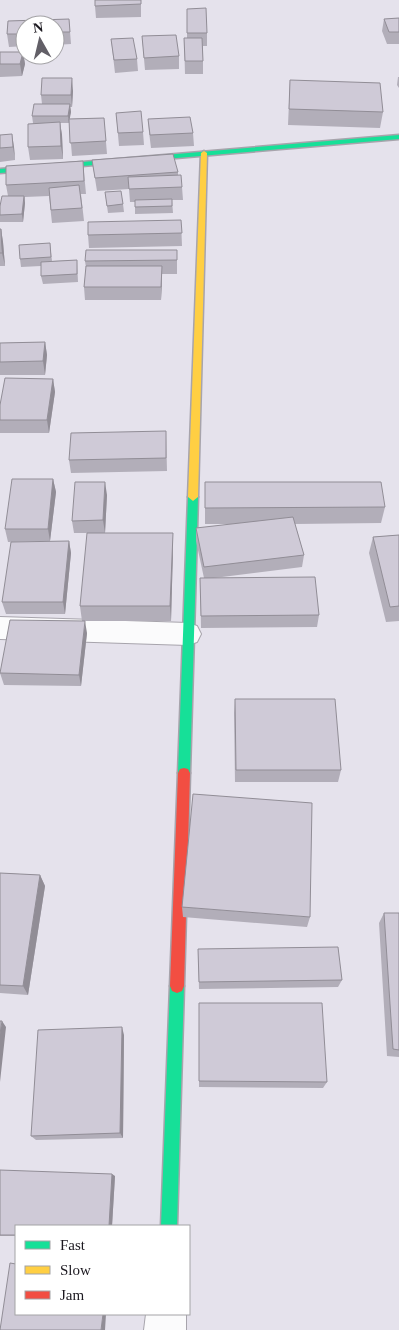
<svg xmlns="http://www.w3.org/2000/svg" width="399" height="1330" viewBox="0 0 399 1330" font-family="'Times New Roman',serif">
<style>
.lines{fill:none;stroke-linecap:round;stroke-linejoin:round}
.street-casing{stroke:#a7a4ac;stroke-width:2}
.fast-casing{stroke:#a7a4ac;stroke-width:3}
.slow-casing{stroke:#a7a4ac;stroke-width:3}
.jam-casing{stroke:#a7a4ac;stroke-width:3}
.street{fill:#fbfbfc;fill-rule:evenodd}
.fast{fill:#16e098;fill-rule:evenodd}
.slow{fill:#ffcf43;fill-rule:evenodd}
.jam{fill:#f24e42;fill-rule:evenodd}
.wall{fill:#b2aeb9}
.shaded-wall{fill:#918d96}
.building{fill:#cfcad7;stroke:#918d96}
</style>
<rect width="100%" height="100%" fill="#e5e2ec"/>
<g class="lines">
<defs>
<path id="street" d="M0,617L188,623L197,626L201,634L197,642L188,645L0,639Z
M146,1314H186V1330H144Z"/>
<path id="fast" d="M399,135V139L0,173V169Z
M193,493L198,497L190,773L188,777L184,778L180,777L178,773L188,497Z
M177,979L182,981L184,986L177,1226H161L170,986L172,981Z"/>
<path id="slow" d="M204,151L207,153L198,497L193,501L188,497L201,153Z"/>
<path id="jam" d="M184,768L188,769L190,773L184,986L182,991L177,993L172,991L170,986L178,773L180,769Z"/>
</defs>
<use href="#street" class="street-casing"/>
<use href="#fast" class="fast-casing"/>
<use href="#slow" class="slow-casing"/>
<use href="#jam" class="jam-casing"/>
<use href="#street" class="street"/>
<use href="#fast" class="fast"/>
<use href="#slow" class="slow"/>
<use href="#jam" class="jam"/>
</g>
<path class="wall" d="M141,0V17L96,18L95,6Z
M187,9L207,33V46H203V74H185L184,38H187Z
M399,18V44H387L382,31L384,19Z
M69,19L71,44L55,45V25H25V46L9,47L7,34L8,21Z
M142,36L179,56V69L145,70Z
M111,39L137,59L138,71L115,73Z
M0,52H23L25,64L22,76L0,77Z
M398,77H399V88L397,85Z
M290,80L383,112L380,128L288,125Z
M73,91L72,107H70L71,112L69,119L104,118L107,154L72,156L69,120V123H60L62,135L63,159L30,160L28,147L33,123L32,116L42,104L41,95Z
M116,113L143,132L144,145L119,146Z
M148,119L193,133L194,146L151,148L149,132Z
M0,135L14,147L15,160L0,162Z
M92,160L178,172V176L182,187L183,200H172L173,213L135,214V202H130L129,189L97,191Z
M83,161L86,194H81L84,221L52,223L49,196L25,197V203L23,222H0V206L8,196L6,185Z
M105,192L123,204L124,212L108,213Z
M181,220L182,246L89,248L88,235Z
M0,229H1L3,242L5,266H0Z
M50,243L52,261L77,260L78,282L43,284L41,276V266L21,267L20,259Z
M177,250V274H162L161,300H85L84,287L86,268L85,261Z
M45,342L47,355L45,375H0V343Z
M53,379L55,392L49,433H0V405Z
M166,431L167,471L71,473L69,460Z
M53,479L56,492L50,541L8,542L5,529Z
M205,482L385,507L381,523L295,524L304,555L302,567L214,578L319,615L317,627L201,628L200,578H204L196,541V528L236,524H205Z
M107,495L105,533H74L72,521Z
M399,535V621L386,622L369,553L373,537Z
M69,541L71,553L65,614H6L2,602Z
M173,549L171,621H82L80,606Z
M87,633L81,686L4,685L0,673Z
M235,699L341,770L338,782H235L234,713Z
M0,873L40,875L45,886L28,995L0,993Z
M182,907L310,917L307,927L183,917Z
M384,913H399V1057L387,1056L379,923Z
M198,949L342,980L338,987L199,989Z
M199,1003L327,1082L323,1088L199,1087Z
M124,1035L123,1138L36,1140L31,1136Z
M0,1170L115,1176L112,1226H16V1236H0Z"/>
<path class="shaded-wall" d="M23,52L25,64L22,76L20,64Z
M72,78L73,91L72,107L71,95Z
M70,104L71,112L69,123L68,116Z
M60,122L62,135L63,159L61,146Z
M12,134L14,147L15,160L13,147Z
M24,196L25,203L23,222L22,214Z
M1,229L3,242L5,266L2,253Z
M162,266V280L161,300V287Z
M45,342L47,355L45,375L43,361Z
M53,379L55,392L49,433L47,420Z
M53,479L56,492L50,541L48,529Z
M105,482L107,495L105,533L103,520Z
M173,533V549L171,621L170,606Z
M69,541L71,553L65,614L63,602Z
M85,621L87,633L81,686L79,675Z
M40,875L45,886L28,995L23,986Z
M2,1021L6,1027L0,1082V1034Z
M122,1027L124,1035L123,1138L120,1133Z
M112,1174L115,1176L112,1226H109Z
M103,1314H106L105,1330H101Z"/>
<path class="building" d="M95,0H141V4L95,6Z
M206,8L207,33H187V9Z
M399,18V32H389L384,19Z
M69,19L70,32H55V25H25V34H7L8,21Z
M176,35L179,56L144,58L142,36Z
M133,38L137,59L114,60L111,39Z
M184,38H202L203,61H185Z
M0,52H23L20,64H0Z
M42,78H72L71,95H41Z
M290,80L380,83L383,112L289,109Z
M34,104H70L68,116H32Z
M141,111L143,132L118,133L116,113Z
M190,117L193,133L150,135L148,119Z
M104,118L106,141L70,143L69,119Z
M60,122L61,146L28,147V124Z
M12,134L13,147L0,148V135Z
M173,154L178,172L95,178L92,160Z
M83,161L84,181L6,185V166Z
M181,175L182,187L129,189L128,177Z
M79,185L82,208L51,210L49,188Z
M121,191L123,204L107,206L105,192Z
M2,196H24L22,214L0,215V206Z
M172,199V206L135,207V200Z
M181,220L182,233L88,235V222Z
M0,229H1L2,253H0Z
M50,243L51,257L20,259L19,245Z
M86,250H177V260L85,261Z
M77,260V274L41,276V262Z
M86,266H162L161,287H84Z
M45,342L43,361L0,362V343Z
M5,378L53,379L47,420H0V405Z
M166,431V458L69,460L71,433Z
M12,479H53L48,529H5Z
M75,482H105L103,520L72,521Z
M205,482H381L385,507L205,508Z
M293,517L304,555L204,567L196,528Z
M87,533H173L170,606H80Z
M399,535V606L390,607L373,537Z
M69,541L63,602H2L11,542Z
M315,577L319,615L201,616L200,578Z
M10,620L85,621L79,675L0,673Z
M235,699H335L341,770H236Z
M193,794L312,803L310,917L182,907Z
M0,873L40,875L23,986L0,985Z
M384,913H399V1050L393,1049Z
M338,947L342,980L199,982L198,949Z
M199,1003H322L327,1082L199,1081Z
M0,1021H2L0,1034Z
M122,1027L120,1133L31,1136L38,1030Z
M0,1170L112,1174L109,1226H16V1235H0Z
M10,1263L16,1264V1314H103L101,1330H0Z"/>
<rect x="15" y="1225" width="175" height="90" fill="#ffffff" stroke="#a4a3a6"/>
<rect x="25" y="1241" width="25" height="8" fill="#16e098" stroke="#a4a3a6"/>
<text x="60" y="1250" font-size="15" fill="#1c1920">Fast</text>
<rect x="25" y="1266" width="25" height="8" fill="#ffcf43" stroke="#a4a3a6"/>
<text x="60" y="1275" font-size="15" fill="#1c1920">Slow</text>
<rect x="25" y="1291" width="25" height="8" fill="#f24e42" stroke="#a4a3a6"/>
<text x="60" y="1300" font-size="15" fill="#1c1920">Jam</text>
<g transform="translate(40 40) rotate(352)"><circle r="24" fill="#ffffff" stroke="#a4a3a6"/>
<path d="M0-4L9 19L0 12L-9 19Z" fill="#625f67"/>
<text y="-8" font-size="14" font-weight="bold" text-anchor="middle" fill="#1c1920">N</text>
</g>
</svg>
